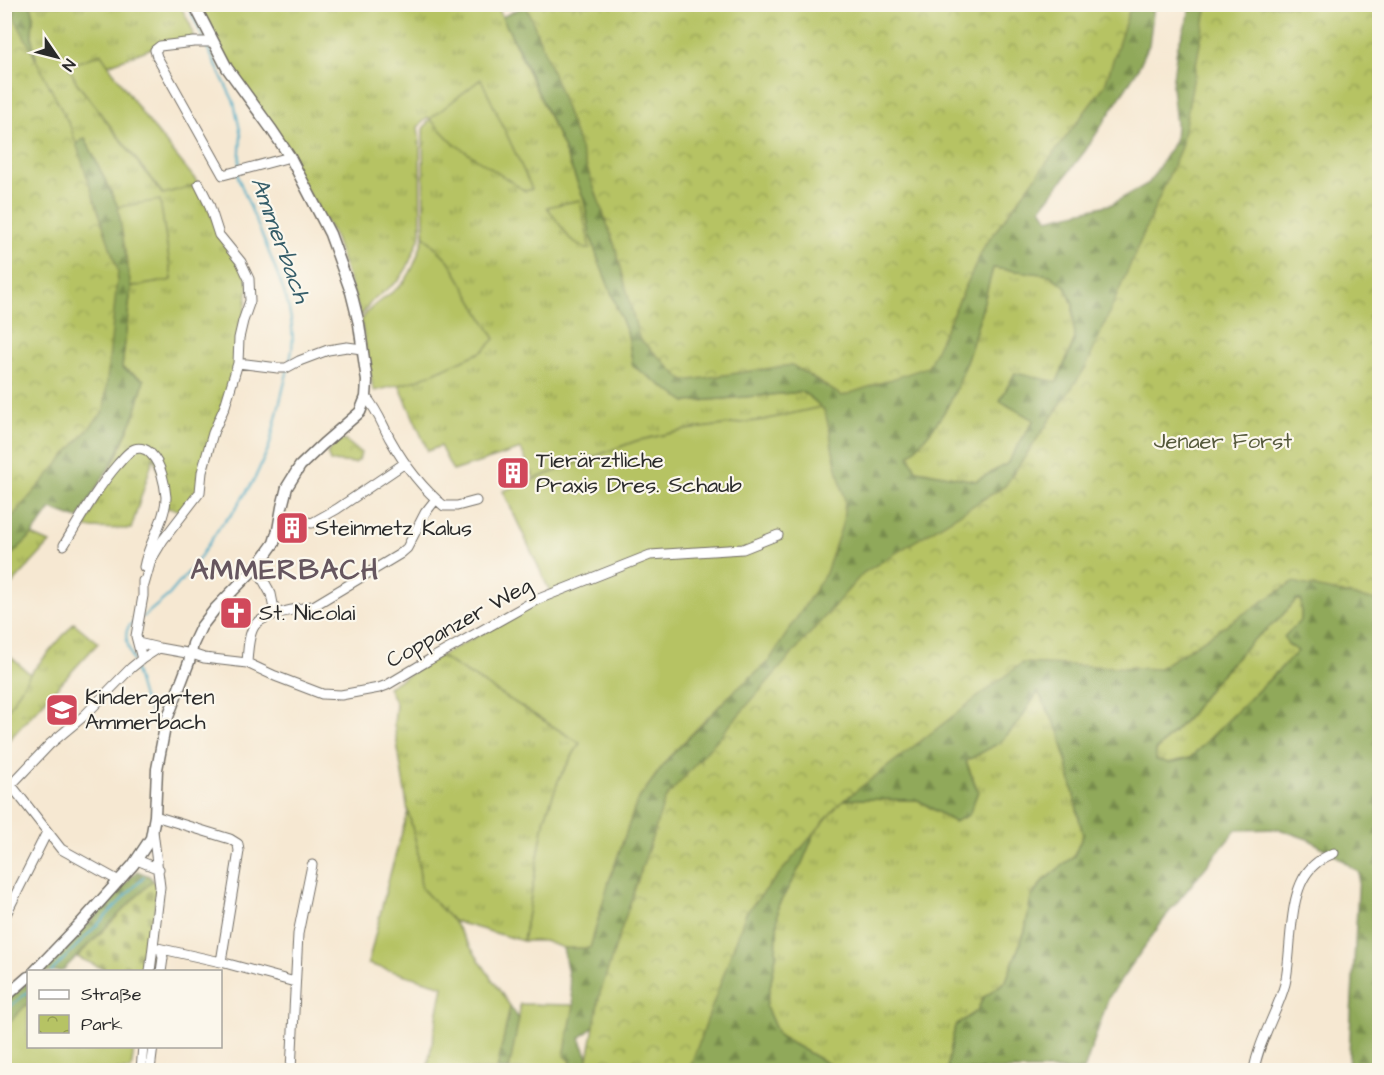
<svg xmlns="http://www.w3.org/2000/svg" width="1384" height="1075" viewBox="0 0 1384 1075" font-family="'Architects Daughter',sans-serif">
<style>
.grass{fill:url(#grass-tufts);stroke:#707748;stroke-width:1.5}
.forest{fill:url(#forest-firs);stroke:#5e6a42;stroke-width:1.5;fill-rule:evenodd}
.cemetery{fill:url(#cemetery-stones);stroke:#707748;stroke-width:1.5}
.park{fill:url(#park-crowns);stroke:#707748;stroke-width:1.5}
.garden{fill:#b6c364;stroke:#707748;stroke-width:1.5}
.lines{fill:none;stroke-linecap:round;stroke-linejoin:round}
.stream{stroke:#45a9c5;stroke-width:2}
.minor-casing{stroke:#726d65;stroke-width:11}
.major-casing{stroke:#726d65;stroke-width:13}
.minor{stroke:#fff;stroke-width:9}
.major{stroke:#fff;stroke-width:10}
.labels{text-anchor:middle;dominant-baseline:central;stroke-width:4.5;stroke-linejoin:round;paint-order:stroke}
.park-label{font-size:22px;fill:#55593c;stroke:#fbf7ec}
.poi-label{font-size:22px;fill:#2b2b2b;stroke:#fbf7ec;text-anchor:start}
.street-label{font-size:22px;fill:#2b2b2b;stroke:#fbf7ec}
.water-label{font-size:24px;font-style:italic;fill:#355d69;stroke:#fbf7ec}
.district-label{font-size:28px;font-weight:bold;letter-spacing:1.5px;fill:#66565f;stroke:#fbf7ec}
</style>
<defs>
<pattern id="grass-tufts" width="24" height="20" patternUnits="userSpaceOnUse" patternTransform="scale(1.5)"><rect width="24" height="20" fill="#b6c364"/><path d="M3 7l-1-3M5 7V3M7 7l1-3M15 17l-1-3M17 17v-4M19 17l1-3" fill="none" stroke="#949f53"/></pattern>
<pattern id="forest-firs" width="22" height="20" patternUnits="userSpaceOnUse" patternTransform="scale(1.5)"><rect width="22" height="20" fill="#90a95a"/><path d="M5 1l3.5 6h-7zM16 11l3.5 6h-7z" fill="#768a4b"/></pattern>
<pattern id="cemetery-stones" width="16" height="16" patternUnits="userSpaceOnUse" patternTransform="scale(1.5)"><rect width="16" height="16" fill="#b6c364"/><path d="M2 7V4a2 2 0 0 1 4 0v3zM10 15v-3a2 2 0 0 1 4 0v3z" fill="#949f53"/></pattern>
<pattern id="park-crowns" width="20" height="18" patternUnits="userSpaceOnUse" patternTransform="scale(1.5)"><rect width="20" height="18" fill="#b6c364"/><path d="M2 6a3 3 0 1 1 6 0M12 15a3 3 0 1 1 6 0" fill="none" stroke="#949f53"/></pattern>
</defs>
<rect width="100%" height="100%" fill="#fbf7ec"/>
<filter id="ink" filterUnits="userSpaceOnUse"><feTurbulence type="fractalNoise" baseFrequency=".0167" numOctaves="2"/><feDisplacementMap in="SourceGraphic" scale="12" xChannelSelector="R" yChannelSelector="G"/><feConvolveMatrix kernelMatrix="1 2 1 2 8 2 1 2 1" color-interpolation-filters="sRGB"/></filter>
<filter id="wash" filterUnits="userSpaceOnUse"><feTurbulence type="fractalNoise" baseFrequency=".008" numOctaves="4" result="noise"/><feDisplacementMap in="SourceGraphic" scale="24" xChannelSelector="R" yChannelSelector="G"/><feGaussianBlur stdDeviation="1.35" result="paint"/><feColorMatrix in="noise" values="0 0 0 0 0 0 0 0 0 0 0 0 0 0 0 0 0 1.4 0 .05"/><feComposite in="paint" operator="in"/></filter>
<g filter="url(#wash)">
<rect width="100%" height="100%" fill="#f6e8d2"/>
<path class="grass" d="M4,5H16L14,16L36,58C34,50 31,41 32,33C32,23 36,14 30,5H180L191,26L194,40L152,48L108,65L100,54L71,65L70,69L77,83L162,194L199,184L219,234L249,281L238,363L198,492L180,510L167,508L154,456L131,529L85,528L135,414L144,380L122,368L131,287L172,280L160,201L118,207L85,138L72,147Z
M198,5H497L563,147L584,199L590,234L598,259L628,335L633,366L686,402L803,392L815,399L821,407L764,420L686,430L636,441L534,479L521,449L453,471L440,446L428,451L399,385L438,371L449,261L424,236L423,129L430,119L428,117L418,127L420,141L421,234L407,268L399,280L371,302L361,316L333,233L229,68Z
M993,268L1050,275L1065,286L1073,304L1074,341L1057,383L1015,373L1000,401L1034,420L1007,464L976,481L916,470L909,456C925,438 940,421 951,400C970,361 981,310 993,268Z
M32,535L50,543L5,592L4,561Z
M1302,599L1301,620L1288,644L1299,651L1190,758L1169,763L1155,760L1156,751L1190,715L1214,682L1252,641L1277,621L1296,600Z
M74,623L98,643L5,744V714L30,674Z
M440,656L580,743L559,779L545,818L523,941L453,921L421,888L417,847L408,811L394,724L396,704L388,687Z
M1038,691L1060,733L1083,835L1074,856L1043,881L1031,898L1025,931L1006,981L983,998L977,1011L955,1026L947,1070H839L779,1036L766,1007L776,956L778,906L802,863L821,817L844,800L860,799L918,800L954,822L968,815L978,791L966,761L999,743L1018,723Z"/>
<path class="forest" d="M528,4L1154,5L1149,45L1137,71L1085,151L1041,208L1048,219L1112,204L1149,183L1175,141L1176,124L1172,86L1177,48L1188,18L1190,5H1379V1070H1348L1359,873L1338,857L1310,840L1279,829L1236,830L1169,912L1109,997L1084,1070H947L955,1026L977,1011L983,998L1006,981L1025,931L1031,898L1043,881L1074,856L1083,835L1060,733L1038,692L1018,723L999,743L966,761L971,776L978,791L969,815L954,822L918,800L860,799L844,800L821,817L802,863L778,906L776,956L766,1007L779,1036L839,1070H645L606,1017L580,1038L590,1062V1070H569L571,1061L564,1056L574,1005L563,948H590L609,881L637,801L668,759L729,696L769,661L832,447C828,420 827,406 802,392L686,402L633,366L628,335L598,259L590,234L584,199L563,147L518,48L502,17ZM993,268L1050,275L1065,286L1073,304L1074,341L1057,382L1015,373L1000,401L1034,420L1007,464L976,481L916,470L909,456C925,438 940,421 951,400C970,360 981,311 993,268ZM1296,600H1301V620L1284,637L1288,644L1298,651L1190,758L1169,763L1156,760V750L1190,715L1214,682L1252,641L1277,621Z
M16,5H30C36,14 32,23 32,33C31,41 34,50 36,58L29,60L21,49L14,16Z
M4,112L72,147L85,138L118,207L131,287L122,368L144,380L135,414L116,456L78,519L51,509L32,535L5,561Z
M137,871L149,876L153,880L62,971L42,972L78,935Z
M28,982V1003L5,1027V1002Z
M510,1006L519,1019L509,1070H497Z"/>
<path class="cemetery" d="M153,880L157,887L148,971H108L77,957Z"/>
<path class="park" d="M8,5L71,128L118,271L104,411L5,525L4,5Z
M526,5H1131L1105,85L985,245L928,367L842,396L792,365L684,381L639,338L616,249L557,84Z
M1207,5H1379V603L1377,601L1293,582L1158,669L1022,663L839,804L746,913L689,1070H586L600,993L665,799L863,573L1005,486L1086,367L1181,147Z
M339,440L346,441L361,453L359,460L355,463L330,461L327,453Z"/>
<path class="garden" d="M101,54L144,116L199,184L163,194L77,83L70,69V65Z
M481,79L532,189L525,191L453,143L430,119Z
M160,200L172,280L131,287L118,207Z
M580,200L590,249H586L570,239L547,207Z
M424,236L449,261L495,339L483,351L438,371L414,381L375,391L373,389L361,321C371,303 389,297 403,283C414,270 419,251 424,236Z
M821,407L825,412L830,432L832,447L845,501L843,522L826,573L769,661L729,696L668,758L637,801L609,881L590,948H563L544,941H523L545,818L559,779L580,743L440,656L552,596L503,491L636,441L686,430L764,420Z
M5,652L30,674L5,714Z
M408,811L417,847L421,888L453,921L510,1006L497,1070H427L443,986L368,964L389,878Z
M28,1003V1046L140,1047V1050L134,1049L131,1070H5V1027Z
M520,1004L574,1005L564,1056L571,1061L569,1070H509L519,1019Z"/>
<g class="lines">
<path class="stream" d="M187,4L204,40
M206,45L234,102L241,135L239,167
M238,173V177C247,200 257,223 266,245C280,281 300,322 290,361
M143,617L169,595L196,563L221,525L232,514L254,480L269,447L288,369
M133,661C129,647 119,630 135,621
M135,670L143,698L157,725
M51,972L144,877
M4,1011L28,992"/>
</g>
</g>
<g filter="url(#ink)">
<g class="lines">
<defs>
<path id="minor" d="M213,42H194L160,46L155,50L157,57L223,175L290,157
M238,363L278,368H286L299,361L328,350L347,347L362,349
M366,397C378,411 382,424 390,439C404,464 422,488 444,506H457L476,501
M281,515L290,516L306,522L312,523L337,509L405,463
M64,545C81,517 97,488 118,464C122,460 126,454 131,451C137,446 146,448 151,454C161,464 165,484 166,497C166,520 148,543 144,567
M256,567L271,594L275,614
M144,585L151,560L163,540L200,492L202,472L213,433L225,406L238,363L239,338L243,321L250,301L249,279L241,262L219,235L209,204L199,184
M138,643L159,648L192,654L204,658L247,663L275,676L322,694L341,695L379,688L387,685L429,660L536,600L650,555L743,549L778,535
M142,659L136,636L143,596V581
M247,663C248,651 248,634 255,625C266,612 299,610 315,605L400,554L407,548L425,513L436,499
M137,860L159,869
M119,881L61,849L11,785L50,744L85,715L131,668L142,659L159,648
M4,918L47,832
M153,947L221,962L239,851L238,844L230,839L155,816
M161,949L163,958L161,972
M221,962L295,982
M150,972L160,887L153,831
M141,1070L143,1046
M150,1070L153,1046
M291,1070L298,934L312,865
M1254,1070C1259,1040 1277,1013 1285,984C1293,950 1286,889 1314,865C1320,859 1327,856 1334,853"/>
<path id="major" d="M34,972L79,925L133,865L151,838L155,816L157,769L166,722L189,662L193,644L201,627L215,609L259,564L274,543L278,530L282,507L287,487L300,466L323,444L360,412L366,397L367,381L359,324L351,292L330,234L290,157L272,130L227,68L194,4
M4,998L28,977"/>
</defs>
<use href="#minor" class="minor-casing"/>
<use href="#major" class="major-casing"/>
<use href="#minor" class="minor"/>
<use href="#major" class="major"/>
</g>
</g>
<defs>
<symbol id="building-square" viewBox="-11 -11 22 22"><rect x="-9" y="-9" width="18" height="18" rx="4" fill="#d1495b" stroke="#fbf7ec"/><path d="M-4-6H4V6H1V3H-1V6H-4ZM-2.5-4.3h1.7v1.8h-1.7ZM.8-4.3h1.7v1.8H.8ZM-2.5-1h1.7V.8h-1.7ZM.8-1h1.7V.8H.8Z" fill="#fff"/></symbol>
<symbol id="church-square" viewBox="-11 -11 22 22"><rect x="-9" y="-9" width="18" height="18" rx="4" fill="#d1495b" stroke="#fbf7ec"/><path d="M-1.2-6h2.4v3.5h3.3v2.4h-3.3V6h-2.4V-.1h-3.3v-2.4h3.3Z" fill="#fff"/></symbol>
<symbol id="school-square" viewBox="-11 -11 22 22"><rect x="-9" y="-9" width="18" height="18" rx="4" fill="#d1495b" stroke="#fbf7ec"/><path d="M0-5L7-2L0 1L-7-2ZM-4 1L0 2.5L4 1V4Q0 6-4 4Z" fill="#fff"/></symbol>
</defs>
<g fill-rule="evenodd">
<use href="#building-square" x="494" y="454" width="38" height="38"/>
<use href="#building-square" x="273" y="509" width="38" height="38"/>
<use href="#church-square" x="217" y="594" width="38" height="38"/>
<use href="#school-square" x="43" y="691" width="38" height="38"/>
</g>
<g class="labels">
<g class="park-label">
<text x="1223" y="441">Jenaer Forst</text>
</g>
<g class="poi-label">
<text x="536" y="460">Tierärztliche<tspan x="536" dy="25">Praxis Dres. Schaub</tspan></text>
<text x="315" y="528">Steinmetz Kalus</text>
<text x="259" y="613">St. Nicolai</text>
<text x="85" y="697">Kindergarten<tspan x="85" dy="25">Ammerbach</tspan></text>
</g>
<g class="street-label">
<text transform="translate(459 623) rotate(-29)">Coppanzer Weg</text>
</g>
<g class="water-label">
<text transform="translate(280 240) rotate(70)">Ammerbach</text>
</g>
<g class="district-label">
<text x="285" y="570">AMMERBACH</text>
</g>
</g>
<rect width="1384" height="1075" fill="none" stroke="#fbf7ec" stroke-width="24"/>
<rect x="27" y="970" width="195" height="78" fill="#fbf7ec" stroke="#a8a59f" stroke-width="1.5"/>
<rect x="39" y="990" width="30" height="9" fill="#ffffff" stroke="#a8a59f" stroke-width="1.5"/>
<text x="81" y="1000" font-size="18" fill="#2b2b2b">Straße</text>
<rect x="39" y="1015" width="30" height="18" fill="url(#park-crowns)" stroke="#a8a59f" stroke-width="1.5"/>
<text x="81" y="1030" font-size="18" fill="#2b2b2b">Park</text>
<g transform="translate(57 57) rotate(125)" stroke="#fbf7ec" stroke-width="4.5" paint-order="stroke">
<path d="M0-4.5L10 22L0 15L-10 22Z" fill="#2b2b2b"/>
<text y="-9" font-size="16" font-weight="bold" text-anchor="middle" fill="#2b2b2b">N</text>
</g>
</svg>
